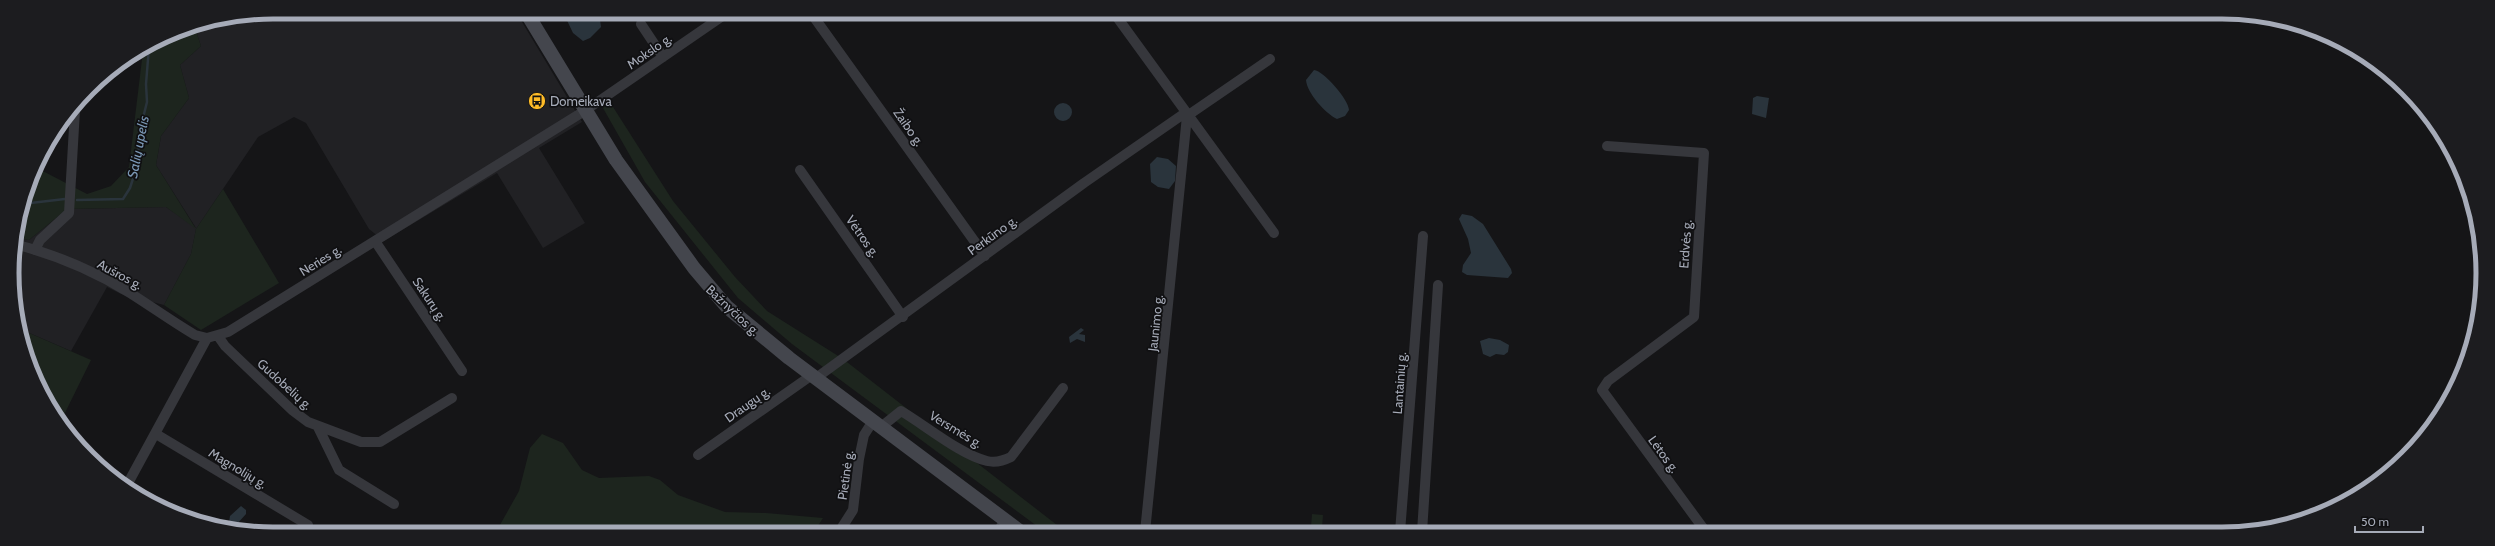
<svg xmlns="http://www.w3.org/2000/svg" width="2495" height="546" viewBox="0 0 2495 546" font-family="Cabin,sans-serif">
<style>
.built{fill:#212124}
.green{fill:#1d251e}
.water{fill:#2a343c}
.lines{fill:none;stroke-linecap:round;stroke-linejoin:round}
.stream{stroke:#2a343c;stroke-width:2.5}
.street{stroke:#36373c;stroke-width:10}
.secondary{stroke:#44464d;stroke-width:14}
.labels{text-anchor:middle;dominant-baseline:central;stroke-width:3.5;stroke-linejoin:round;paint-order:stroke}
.street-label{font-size:13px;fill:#a6abb8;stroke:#101012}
.poi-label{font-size:13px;fill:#a6abb8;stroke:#101012;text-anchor:start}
.water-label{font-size:14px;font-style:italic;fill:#7b98b6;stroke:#101012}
.rim{fill:none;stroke:#a6abb8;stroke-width:5}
</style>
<rect width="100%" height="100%" fill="#151517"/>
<path class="built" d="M273,12H516L582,122L539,148L585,223L543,248L497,173L384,241L369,229L306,123L294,117L258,137L196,229L191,254L164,305L121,294L107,287L71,351L20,329L13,256L16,238L29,240L67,209L166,207L196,228L156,165L161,136L189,98L180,65L201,46L195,28Z"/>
<path class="green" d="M195,28L201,46L180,65L189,98L161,136L156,165L196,229L223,189L279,283L201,330L164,305L191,254L196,229L166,207L67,209L29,240L16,238L21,205L35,167L87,194L111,186L129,167L143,51L173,32Z
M606,96L673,201L735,277L767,311L843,359L1066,532H1045L792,344L738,298L645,182L599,101Z
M20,329L91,360L60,423C43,394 23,363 20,329Z
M542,434L563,443L582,470L599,478L649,476L660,480L678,495L725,512L766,513L823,518L814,532H496L519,491L530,448Z
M1312,514L1323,515L1322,528L1311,527Z"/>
<path class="water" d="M563,12H599L601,27L590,38L583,41L573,33Z
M1314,70C1324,71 1349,100 1349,110L1345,116L1337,119C1325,113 1307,93 1306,80Z
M1757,96L1769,98L1766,118L1752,114L1753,98Z
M1054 112a9 9 0 1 1 18 0a9 9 0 1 1-18 0Z
M1157,157L1168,159L1176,166L1175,181L1169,189L1158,187L1151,182L1150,164Z
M1462,214L1472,216L1483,224L1511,269L1512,273L1508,278L1467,275L1462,272L1463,265L1471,253L1468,239L1459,219Z
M1081,328L1084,330L1079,334L1085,335V342L1077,339L1070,343L1069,337Z
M1489,338L1500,340L1509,345L1508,352L1504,355L1496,354L1490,357L1483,354L1480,341Z
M241,506L246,510V514L237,524H232L229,522L230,516Z"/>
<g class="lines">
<path class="stream" d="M77,200L123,199L130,188L139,160L138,138L147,102L146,84L149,47
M22,204L65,199"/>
<path class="street" d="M811,13L985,256
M1114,13L1274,233
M641,24L663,57
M1607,146L1704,153L1694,317L1608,381L1602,390L1706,532
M800,170L903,317
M375,241L462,371
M14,244C54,254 96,272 130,293C152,307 173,322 195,335L207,338
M35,250L40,240L69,213L75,110
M218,336L225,346L292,410L308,422L361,442H380L452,398
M816,378L1084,183L1185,113
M318,427L339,470L394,504
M881,427L901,411C925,425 961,455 987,461C996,463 1003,461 1011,457L1063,388
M156,434L308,525
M698,455L812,375
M127,485L207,338L228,332L586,110L727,13
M839,532L853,510L859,459L864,435L873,421
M998,532L1005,519
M1145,532L1187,116L1270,59
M1400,532L1423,236
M1422,532L1438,285"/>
<path class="secondary" d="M526,12L616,160L694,268L727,307L789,358L1021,532"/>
</g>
<defs>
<symbol id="bus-disc" viewBox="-11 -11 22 22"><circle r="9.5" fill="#febb27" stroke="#101012"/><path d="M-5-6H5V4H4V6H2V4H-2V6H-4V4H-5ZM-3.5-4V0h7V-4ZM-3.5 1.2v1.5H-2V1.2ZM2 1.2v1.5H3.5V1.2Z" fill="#111"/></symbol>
</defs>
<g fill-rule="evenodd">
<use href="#bus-disc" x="527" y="91" width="20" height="20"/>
</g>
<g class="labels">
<g class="street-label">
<text transform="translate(649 51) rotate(-35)">Mokslo g.</text>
<text transform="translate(909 127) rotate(55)">Žaibo g.</text>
<text transform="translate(992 235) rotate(-36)">Perkūno g.</text>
<text transform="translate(863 236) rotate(55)">Vėtros g.</text>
<text transform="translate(1685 244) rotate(-86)">Erdvės g.</text>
<text transform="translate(320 260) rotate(-32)">Neries g.</text>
<text transform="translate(120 274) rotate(28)">Aušros g.</text>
<text transform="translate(430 299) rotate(56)">Sakurų g.</text>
<text transform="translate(733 310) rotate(43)">Bažnyčios g.</text>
<text transform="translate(1155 323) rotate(-84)">Jaunimo g.</text>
<text transform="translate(1399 383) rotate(-86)">Lantainių g.</text>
<text transform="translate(285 384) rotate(42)">Gudobelių g.</text>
<text transform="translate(747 404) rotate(-35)">Draugų g.</text>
<text transform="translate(956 429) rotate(31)">Versmės g.</text>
<text transform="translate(1664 454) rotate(54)">Lėtos g.</text>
<text transform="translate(238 468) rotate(31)">Magnolijų g.</text>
<text transform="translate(845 475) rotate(-82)">Pietinė g.</text>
</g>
<g class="poi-label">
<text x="550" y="101">Domeikava</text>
</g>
<g class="water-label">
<text transform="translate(138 147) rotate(-79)">Salių upelis</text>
</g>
</g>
<path d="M0 0H2495V546H0ZM273 19H2222A254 254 0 0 1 2476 273V273A254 254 0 0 1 2222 527H273A254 254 0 0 1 19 273V273A254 254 0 0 1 273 19Z" fill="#1c1c1f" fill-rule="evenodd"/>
<path class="rim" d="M273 19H2222A254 254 0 0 1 2476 273V273A254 254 0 0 1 2222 527H273A254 254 0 0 1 19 273V273A254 254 0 0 1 273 19Z"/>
<path d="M2355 526v6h68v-6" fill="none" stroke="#a6abb8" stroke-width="2"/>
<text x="2361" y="526" font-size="12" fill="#a6abb8" stroke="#101012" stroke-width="3" paint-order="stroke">50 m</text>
</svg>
